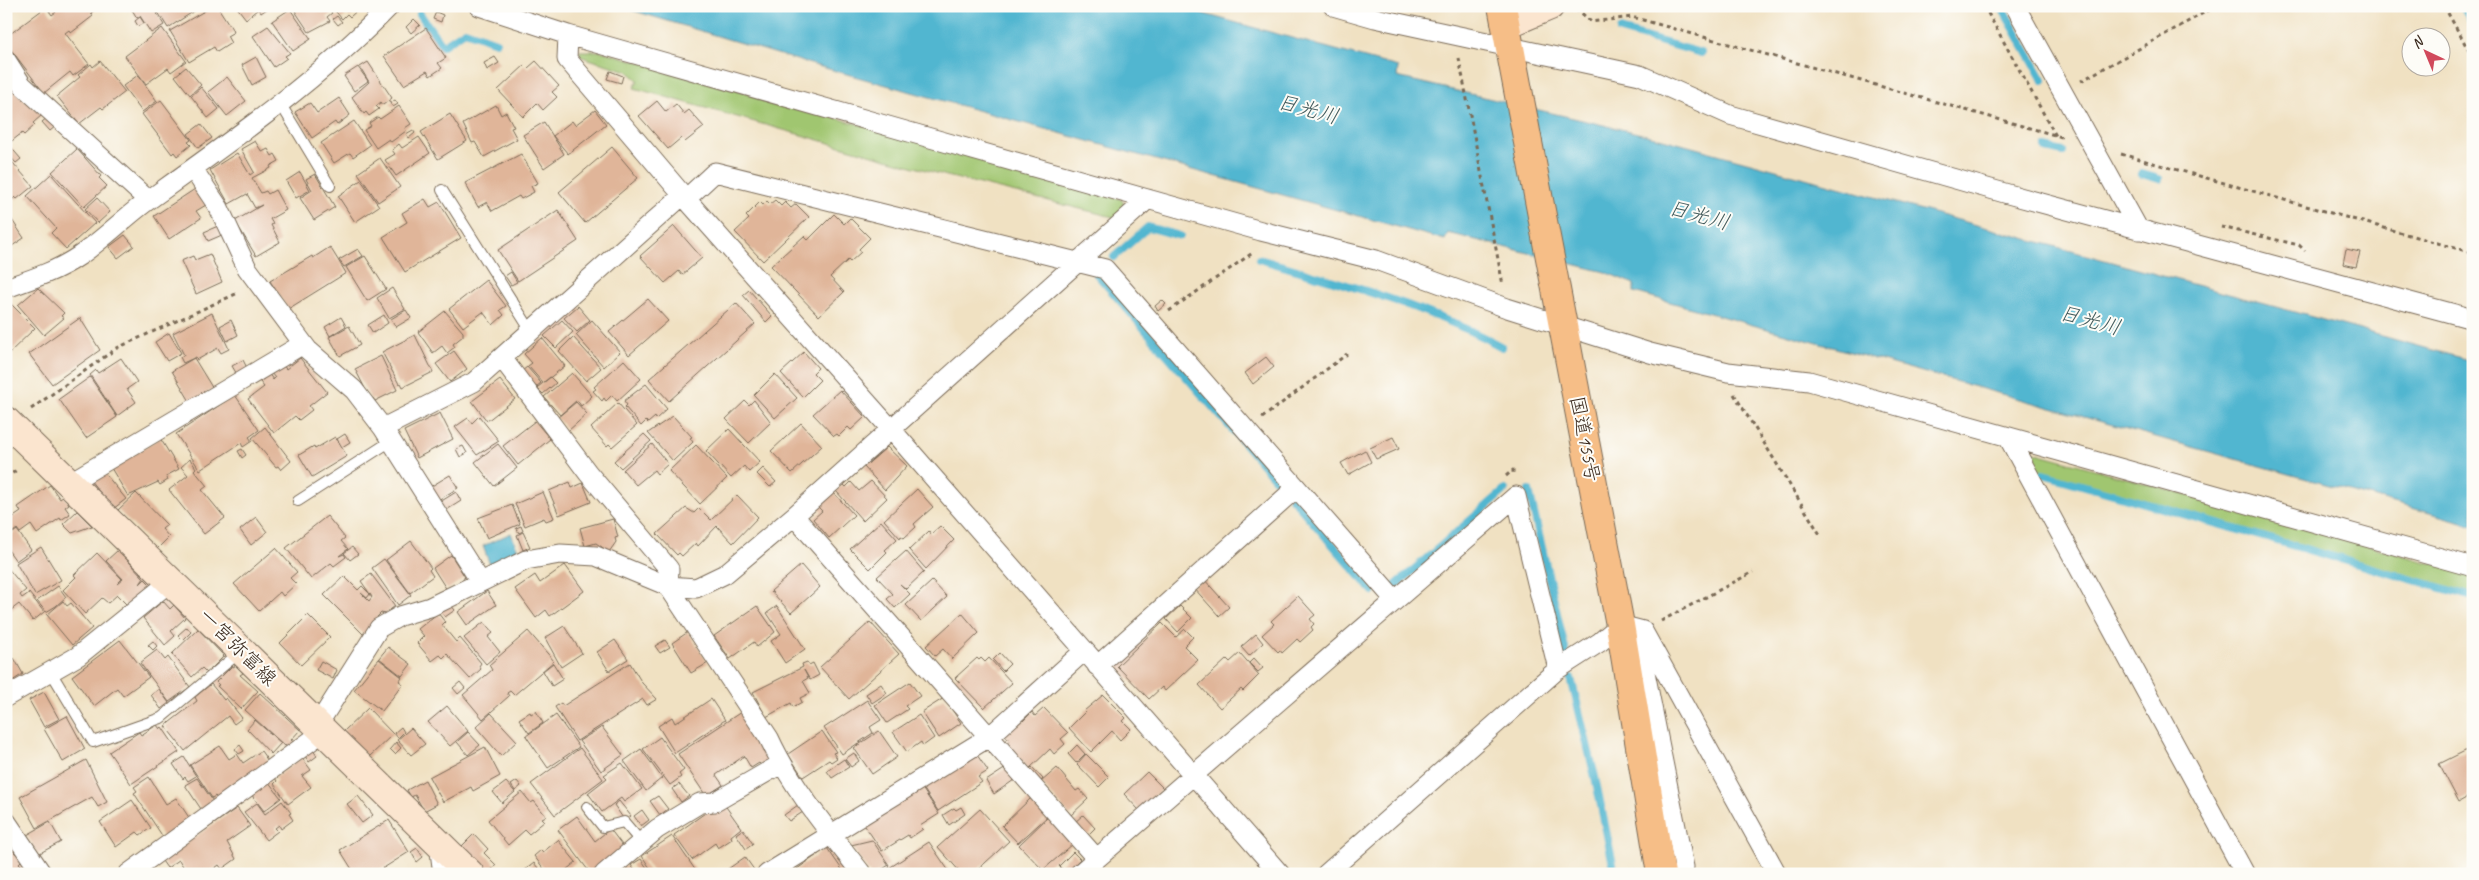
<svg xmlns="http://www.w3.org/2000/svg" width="2479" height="880" viewBox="0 0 2479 880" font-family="Caveat,'Klee One',sans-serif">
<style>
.green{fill:#a0c670;stroke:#6e7847}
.water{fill:#51b6d0;stroke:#467077}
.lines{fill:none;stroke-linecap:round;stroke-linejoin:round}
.stream{stroke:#51b6d0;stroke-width:8}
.building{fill:#e0b599}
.lane-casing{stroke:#7a6a57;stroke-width:12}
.street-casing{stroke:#7a6a57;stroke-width:21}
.secondary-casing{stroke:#7a6a57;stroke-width:30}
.highway-casing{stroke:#7a6a57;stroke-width:30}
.path{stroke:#7a6a57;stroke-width:3;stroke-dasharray:4 4;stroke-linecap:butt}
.lane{stroke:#fff;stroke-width:10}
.street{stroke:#fff;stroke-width:19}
.secondary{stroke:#fbe5cf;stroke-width:28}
.highway{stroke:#f6be87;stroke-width:28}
.labels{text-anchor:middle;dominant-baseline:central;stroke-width:4;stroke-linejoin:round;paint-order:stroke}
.street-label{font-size:20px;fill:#3b2a1e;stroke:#fdfcf7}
.water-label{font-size:21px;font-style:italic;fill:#435b5c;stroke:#fdfcf7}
</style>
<rect width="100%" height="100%" fill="#fdfcf7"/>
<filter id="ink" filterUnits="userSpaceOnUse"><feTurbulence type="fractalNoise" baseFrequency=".02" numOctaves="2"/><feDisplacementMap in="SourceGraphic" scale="10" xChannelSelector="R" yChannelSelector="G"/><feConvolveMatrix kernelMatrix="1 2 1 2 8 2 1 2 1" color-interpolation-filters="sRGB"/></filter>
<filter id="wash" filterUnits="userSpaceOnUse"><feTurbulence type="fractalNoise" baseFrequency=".0096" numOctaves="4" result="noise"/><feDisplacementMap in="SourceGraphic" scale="20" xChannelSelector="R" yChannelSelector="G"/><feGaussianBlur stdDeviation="1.12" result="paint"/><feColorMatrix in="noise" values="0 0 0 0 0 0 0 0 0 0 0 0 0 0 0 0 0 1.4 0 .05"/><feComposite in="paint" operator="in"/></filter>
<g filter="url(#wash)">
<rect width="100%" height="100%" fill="#f0e1c2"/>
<path class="green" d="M580,51H601L1121,199L1124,204L1123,216L1115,223L1113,217L947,176L634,88L638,80L627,71L579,56Z
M2026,450L2473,575V594L2040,472L2033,470Z"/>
<path class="water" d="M618,6H1175L1398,67L1397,77L1659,138L2473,361V525L1634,292V284L1605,272L1448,233L1445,240L807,63Z
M511,533L519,553L490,565L483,546Z"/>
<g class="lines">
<path class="stream" d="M2001,6L2043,80
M2463,6L2473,24
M420,14L442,46L465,31L496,42
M1620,30L1701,53
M2046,148L2063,152
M2142,174L2159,179
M1114,257L1148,227L1180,236
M1259,259C1341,283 1427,306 1502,347
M1096,273L1285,490
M2043,474L2473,597
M1529,491L1566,653
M1292,498L1373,591
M1395,586L1505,490
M1571,678L1595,777L1615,874"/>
</g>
<g id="blocks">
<path class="building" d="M56,6H99L91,13L93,16L71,33L69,30L65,33L89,64L73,76L70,72L44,93L6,43V37L46,7L52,15L56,12L53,9Z
M134,6H152L164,25L151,33L140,16L137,18L131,8Z
M154,6H202L168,28Z
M213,6H217L234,32L227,36L231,43L217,52L214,47L189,62L170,31Z
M236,6H271L261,13L258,9L246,19Z
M295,6H327L332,13L327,17L330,21L309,32L295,11L297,10Z
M331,6H362L350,17L347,14L342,19Z
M290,9L311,39L293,51L272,21Z
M436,12L443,15L441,22L433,19Z
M337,16L342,22L338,25L333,19Z
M140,17L144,23L138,26L135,21Z
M414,19L420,25L411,33L406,27Z
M268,26L290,53L285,56L287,58L274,67L253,36Z
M162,28L186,61L171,72L168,68L146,84L125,56Z
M426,28L446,58L438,63L442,68L430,76L427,71L404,85L384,56Z
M256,57L266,77L252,85L242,65Z
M495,57L499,63L487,70L484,63Z
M100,61L125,92L103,109L101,107L79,124L57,96L80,77L78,75L91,64L93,67Z
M536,61L559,86L552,92L557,97L543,110L537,103L523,117L498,90L525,65L528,68Z
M368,62L392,98L383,105L381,102L376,106L379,109L369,116L366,112L364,114L352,97L369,82L360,67Z
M186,67L201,85L190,95L175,76Z
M358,67L368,81L354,91L344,76Z
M610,71L623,76L621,83L607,79Z
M138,75L157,101L142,112L123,86Z
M227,77L246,101L227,116L208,92Z
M201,87L219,109L208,118L191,96Z
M15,90L42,115L33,123L35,125L24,135L22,133L8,144L21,159L16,163L6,152V98Z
M339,98L350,115L337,125L335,122L312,138L295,112L310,103L317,113Z
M161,100L191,140L188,142L191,145L177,156L174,152L172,154L142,114Z
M395,100L398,104L393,107L390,103Z
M657,101L666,112L676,104L684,114L689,110L704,127L685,142L681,138L668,149L639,116Z
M496,105L501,115L506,112L514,127L511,128L517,139L484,157L475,142L472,143L463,124Z
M399,106L411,124L405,128L406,131L391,142L389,139L376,148L364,130L371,126L369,123L378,117L380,119Z
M595,110L606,124L568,154L553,136L572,121L575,125Z
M450,114L467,141L438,159L421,132Z
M48,117L56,126L50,131L42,122Z
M354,121L370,145L353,157L350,153L334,163L321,143Z
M544,122L564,154L544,168L523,135Z
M201,124L212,138L198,148L188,134Z
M413,130L415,133L409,138L406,134Z
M419,137L430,153L396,176L385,160L395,154L392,150L399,144L402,148Z
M255,141L262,152L268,149L272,156L275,154L279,161L270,166L271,168L252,178L261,193L266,191L268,194L275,190L286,210L270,219L273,224L271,225L280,242L256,256L235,221L262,205L255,208L247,194L229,204L210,170L237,153L250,175L254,172L241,149Z
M612,147L638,178L585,223L559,192Z
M77,149L101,176L99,178L107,186L84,207L52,172Z
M521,154L538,183L531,186L534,192L521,199L519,196L492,211L487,202L478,207L465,183Z
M6,155L33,186L17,199L15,197L10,202L6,199Z
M380,158L400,187L378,202L358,173Z
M300,172L310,190L296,198L286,181Z
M51,174L95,223L66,249L51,233L56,228L27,196Z
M315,174L335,207L314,220L300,198L312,190L306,179Z
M361,180L379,206L355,222L338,196Z
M195,189L206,205L196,211L201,218L169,239L154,216Z
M97,198L110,212L98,223L85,209Z
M425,199L430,207L439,202L461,238L405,272L383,237L407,222L402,213Z
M775,200L781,206L785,202L791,208L796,204L809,217L763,261L735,232L749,219L746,216L760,202L763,205L767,201L770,204Z
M558,210L578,241L518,281L498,250Z
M6,211L24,238L6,250Z
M834,214L844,224L850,218L870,238L859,249L861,252L850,262L848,260L830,277L844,292L819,316L771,266L804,236L808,240Z
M218,226L222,235L208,241L204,232Z
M674,226L702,258L682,275L679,271L665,283L640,256Z
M125,235L134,246L118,258L109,247Z
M330,247L346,273L288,309L270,281L312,256L313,258Z
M358,249L363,256L344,267L339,260Z
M2346,249L2360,252L2356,267L2343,264Z
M210,254L222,282L196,294L181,261L193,256L195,260Z
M365,256L386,289L367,301L346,267Z
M511,272L517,282L511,285L505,276Z
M486,280L506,306L500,310L504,315L493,325L483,312L463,327L449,309Z
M38,288L64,313L61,316L64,318L44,335L18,305Z
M392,288L405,309L389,318L377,298Z
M749,290L772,316L766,322L743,295Z
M648,299L668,321L629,355L609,332Z
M1162,300L1166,304L1158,311L1155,306Z
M10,303L35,328L6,356V306Z
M736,303L755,324L669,401L649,379Z
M578,306L590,320L577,332L564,318Z
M406,310L411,318L396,327L391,319Z
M445,311L463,332V336L453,344L455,347L447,353L442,346L433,353L418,332Z
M212,313L229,349L221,353L218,348L197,360L196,357L183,363L180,357L184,355L173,333Z
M384,315L388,323L373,333L368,325Z
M341,317L346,326L330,336L325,327Z
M80,318L100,350L52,384L29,354Z
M231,320L238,335L227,341L220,326Z
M562,320L573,332L556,348L544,336Z
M592,320L620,352L604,367L576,335Z
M349,326L360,345L340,356L329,337Z
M169,333L181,353L167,361L155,342Z
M415,335L433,372L403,387L401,383L399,384L382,352Z
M573,337L601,368L586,381L559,351Z
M542,338L565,366L543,383L528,366L532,363L524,354Z
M454,351L467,369L450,382L436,364Z
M804,352L818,368L813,373L820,380L803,397L781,373Z
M381,356L397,390L375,401L373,398L371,400L355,369Z
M1266,357L1274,367L1253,384L1245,373Z
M121,358L137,382L127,389L136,402L117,416L90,375L96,370L98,373Z
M194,358L213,389L191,403L172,371Z
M300,358L327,392L309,406L312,410L299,420L295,416L274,433L248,399L264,387L260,382L269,374L273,380L275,378L271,373L282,364L286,369Z
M243,360L248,370L238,376L232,366Z
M624,360L641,379L617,401L612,395L606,401L604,398L602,401L593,391L596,389L594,387Z
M527,367L541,383L536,387L522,371Z
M572,373L592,396L581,406L577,400L560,415L544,397Z
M775,374L797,398L775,418L754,395Z
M90,377L117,417L86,438L59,399Z
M550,377L556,383L543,394L537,388Z
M500,380L515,399L487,421L472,401Z
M646,384L667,409L656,419L655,417L648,423L646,421L641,426L625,407L627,405L624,401Z
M840,390L865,417L851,430L848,427L839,436L837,434L834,436L813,414Z
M235,395L259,430L249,437L252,441L243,447L241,443L200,470L176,434Z
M754,400L771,422L749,443L726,419L745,401L749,405Z
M576,402L587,414L568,431L557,418Z
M618,403L637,425L612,447L609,444L607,446L591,428Z
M440,413L453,439L417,458L404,431Z
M479,416L499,441L477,455L455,427L468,418L472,423Z
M673,416L692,437L690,438L693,442L673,461L648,433Z
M535,421L550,439L518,465L503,446Z
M801,423L822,446L792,473L771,451Z
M265,427L291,461L281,470L278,466L276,467L252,438Z
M729,429L760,462L749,472L744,466L731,478L706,451Z
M345,434L350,442L342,447L337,439Z
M644,434L651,441L621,468L614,461Z
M335,437L347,456L312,477L299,455L314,446L315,449Z
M1393,437L1399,449L1376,459L1370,448Z
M160,438L179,469L166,476L168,480L160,485L158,482L128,496L111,468Z
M498,444L517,468L494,486L475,462Z
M652,444L668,464L657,474L654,470L636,485L623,470Z
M696,445L727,478L700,504L669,471Z
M463,446L467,453L460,457L456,449Z
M887,447L907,466L885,490L864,467Z
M242,449L246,455L242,458L238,451Z
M1365,450L1371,462L1348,475L1341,463Z
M190,459L196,468L194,470L207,486L202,490L225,518L204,534L169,490L188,475L181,467Z
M763,468L776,482L770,487L757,474Z
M102,470L126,499L113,509L90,480Z
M450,475L458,488L438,500L430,487Z
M871,481L887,498L863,521L836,491L843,484L846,487L851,482L859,491Z
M570,482L572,488L583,483L591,502L559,515L549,491Z
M50,485L60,499L64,496L69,504L65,507L70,514L61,520L60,518L37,534L31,525L20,533L17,529L13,532L6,522L21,512L18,507Z
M917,489L933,507L914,524L916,527L904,538L901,536L900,538L884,520Z
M456,492L461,501L445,511L440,502Z
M543,492L554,518L546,521L544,518L525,526L515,504Z
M833,492L854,515L829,538L813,519L822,511L818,507Z
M136,493L167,525L162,529L169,537L157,549L118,510Z
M737,495L758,517L733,543L717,526L698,546L696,543L682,556L679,553L677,555L657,534L686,508L694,513L699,508L711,520Z
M512,505L520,524L487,538L478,518Z
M77,511L92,526L72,533L63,524Z
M327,516L345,538L341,541L348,549L339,556L344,554L346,557L334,566L331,563L311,579L286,548Z
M256,517L267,532L251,545L240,530Z
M613,519L618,537L615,538L616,542L609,552L596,543L585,546L580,528Z
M881,521L897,539L885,550L887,552L870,569L850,549Z
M521,526L523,531L519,533L516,528Z
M940,526L954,540L926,569L909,550L929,531L931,534Z
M17,530L31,550L16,561L6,547V538Z
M523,532L530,547L523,550L517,535Z
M411,541L431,568L429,570L433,576L410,593L386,560Z
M41,547L61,580L35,595L16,563Z
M352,547L358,554L350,560L344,553Z
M276,548L297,572L290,578L296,584L283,596L280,592L259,611L234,584Z
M118,550L144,578L140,584L145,579L151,585L127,605L117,595L108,603L102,598L85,614L63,590L76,577L74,575L97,553L122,579L117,584L123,579L106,561Z
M906,551L924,572L906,589L900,584L910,594L895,608L887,599L893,594L877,577Z
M451,555L465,577L447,590L433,568Z
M384,559L411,595L398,605L372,568Z
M565,565L584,591L550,616L546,610L536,618L515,589L535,575L540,583Z
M801,565L820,587L791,613L771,591Z
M6,566L26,590L20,595L22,598L29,593L44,612L33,621L19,604L6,614Z
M371,574L395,606L385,614L381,613L377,617L379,620L364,635L324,595L344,576L358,590L362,586L370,594L367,598L361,593L369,601L372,597L361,581Z
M1203,578L1229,607L1219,616L1193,587Z
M932,581L947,597L921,621L906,605Z
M58,586L66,597L56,606L46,612L37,601Z
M487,591L496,605L467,625L458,612Z
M1298,596L1315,615L1310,619L1314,624L1311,627L1313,630L1300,642L1297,639L1282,653L1280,650L1278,652L1262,635L1274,624L1271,621Z
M63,601L67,606L71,603L92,628L72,645L47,615Z
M163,601L170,609L174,605L185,618L171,631L175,636L165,645L143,618Z
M450,604L455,610L445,617L440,610Z
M757,606L775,632L757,647L754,642L730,659L714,636Z
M777,606L805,649L785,663L771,641L781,634L767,613Z
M1180,606L1192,618L1178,632L1166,619Z
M438,613L445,622L442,625L456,642L460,638L481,663L479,666L481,669L470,679L447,654L443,658L440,655L432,661L417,643L424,636L418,629Z
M962,613L979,633L952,659L943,649L935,656L926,646Z
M308,615L330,637L301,665L280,643Z
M484,622L493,633L488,637L500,652L486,664L464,638Z
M870,622L899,654L849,699L820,667Z
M1162,623L1176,637L1185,629L1193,637L1184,646L1198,660L1165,691L1162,687L1149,699L1117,666Z
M564,626L582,653L561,667L545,638Z
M187,627L191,632L183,640L178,635Z
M198,629L224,656L207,673L202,668L192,677L172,654Z
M528,631L554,661L514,695L510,691L507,693L509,696L483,719L463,695L492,670L489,665Z
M688,632L708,663L691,673L672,643Z
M1256,634L1263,643L1249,656L1241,647Z
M120,640L149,677L123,696L117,688L94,706L72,676Z
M615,640L628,659L609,671L597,652Z
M665,640L670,647L660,653L655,646Z
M153,641L157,646L153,650L148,645Z
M388,647L411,664L402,676L379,658Z
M157,650L165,660L168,657L190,687L169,702L140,663Z
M1000,653L1010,664L1003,671L993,660Z
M1240,653L1259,675L1243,691L1241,689L1220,708L1199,685L1227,659L1230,662Z
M14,658L23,674L6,685V663Z
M977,658L979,660L981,658L985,662L989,658L1012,683L984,708L955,678Z
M1254,658L1263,668L1258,672L1249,663Z
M379,659L402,677L399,681L403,684L382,711L354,690Z
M321,661L337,670L333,679L316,670Z
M807,662L809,665L813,663L819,675L810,680L804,670L808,678L803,681L810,693L800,698L802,702L793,707L791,703L766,717L753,692L803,667L802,664Z
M553,663L563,679L552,686L543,671Z
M630,663L642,683L657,699L647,705L643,699L577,741L555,707L561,703L563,706Z
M235,665L243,673L240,675L258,691L241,709L217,686L219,685L216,682L232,666L234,667Z
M460,682L465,688L458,694L453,688Z
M910,682L920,696L905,706L908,709L887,723L875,705Z
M211,684L224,700L226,698L242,718L234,724L228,716L185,751L165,726L197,701L195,697Z
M881,684L887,693L872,703L866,694Z
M159,689L169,703L161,709L151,695Z
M44,692L59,719L44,727L29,700Z
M260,693L300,730L291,740L296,744L292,748L288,744L285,746L245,710Z
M1103,695L1126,718L1123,721L1131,729L1120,740L1112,731L1091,752L1069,728L1085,712L1084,711Z
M944,698L961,723L939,738L922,712Z
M711,699L725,720L675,753L658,726L672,717L675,723Z
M867,700L881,720L870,727L873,733L842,754L824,728Z
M447,706L468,731L450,746L428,722Z
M368,708L393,734L368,758L343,732Z
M1044,708L1068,733L1061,739L1065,744L1054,754L1050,749L1029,769L1006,744L1009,740L1004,734L1021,719L1023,721L1032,712L1035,716Z
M536,711L543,723L529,733L519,719L530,712L531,714Z
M741,712L774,757L761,765L759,763L751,768L744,756L716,775L723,785L706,796L678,754Z
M491,713L517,741L501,756L476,727Z
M556,715L579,747L548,768L526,736Z
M919,715L934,738L923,746L921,742L907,752L893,732Z
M67,716L85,749L63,762L44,729Z
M255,720L281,743L271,754L247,729Z
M157,725L160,729L162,727L179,752L131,784L109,752L139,732L141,735Z
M401,727L404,732L398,738L394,733Z
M602,727L623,755L601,771L579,741Z
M411,728L425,744L411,755L397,740Z
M822,731L836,752L833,753L837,758L831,762L829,760L803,777L788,754Z
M879,731L897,757L872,774L854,748Z
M468,732L480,745L468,755L457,742Z
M660,737L684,770L679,774L681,777L670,785L643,749Z
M396,742L401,748L395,754L390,749Z
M240,745L244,751L239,754L235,749Z
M1077,745L1085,754L1076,763L1068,754Z
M220,746L229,759L237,754L243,763L261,751L270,764L218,799L215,796L212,798L190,765Z
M311,747L317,756L309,762L303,753Z
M485,747L500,776L473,791L471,787L443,802L429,777Z
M2473,747V794L2459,802L2439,764Z
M580,748L603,779L555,815L531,784Z
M641,749L662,778L646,791L624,761Z
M854,753L859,761L851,767L845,759Z
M1086,754L1109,777L1099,787L1077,764Z
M977,755L988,771L978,777L982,782L938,811L923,788L966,759L968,762Z
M184,757L196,776L188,781L185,777L183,779L173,764Z
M302,758L311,770L302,776L311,787L288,804L274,784L277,781L275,778Z
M844,759L849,767L832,778L827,771Z
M86,760L107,802L98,807L92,797L37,828L20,797Z
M622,763L642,789L624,802L621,798L602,812L588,793L607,778L604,775Z
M1032,767L1043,779L1039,783L1028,771Z
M1006,768L1014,780L994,794L986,781Z
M1057,768L1076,791L1079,789L1088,799L1070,816L1041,782Z
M1147,772L1163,788L1139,810L1124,794Z
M149,777L166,804L176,798L192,822L165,840L134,793L137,791L134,787Z
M197,778L215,804L203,812L185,785Z
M425,780L437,804L424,811L415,795L411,797L407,790Z
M268,781L281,798L264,811L251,794Z
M517,781L521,786L515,791L511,785Z
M506,782L515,792L502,803L493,792Z
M679,784L689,796L681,802L672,789Z
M920,785L939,814L920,826L923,829L910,838L908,835L882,851L863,823Z
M522,792L531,803L534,801L546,816L542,818L545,821L529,834L525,830L508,845L488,820Z
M358,796L373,815L362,823L347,804Z
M658,796L668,809L660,815L650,801Z
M1031,798L1048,816L1018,843L1002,826Z
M132,800L151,828L140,835L137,832L116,847L100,822Z
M282,801L291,813L289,814L293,820L281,829L279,825L275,828L278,831L266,840L244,812L257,803L265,814Z
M619,801L631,816L625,821L614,805Z
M724,804L741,828L731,836L732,839L718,848L715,843L692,860L674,835L708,811L710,813Z
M798,805L803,812L789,821L784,815Z
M961,807L965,814L949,825L943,815L954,808L956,810Z
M237,808L250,826L227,842L236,859L222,869L219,865L207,874H188L179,860L167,868L160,858L176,850Z
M980,809L1009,841L973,874H962L938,847Z
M642,810L649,820L641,826L634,816Z
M1083,815L1095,828L1087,836L1074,823Z
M577,816L595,841L610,829L625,849L591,874L558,830Z
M1048,817L1073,844L1043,870L1019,845Z
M389,820L409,852L374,874H355L340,850Z
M50,822L61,842L38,854L27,835Z
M743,829L753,844L746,849L736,834Z
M474,834L488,849L484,853L496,865L488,874L461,847Z
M672,836L698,874H654L642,856Z
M558,840L576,862L561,874H548L534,856L541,850L543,852Z
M872,840L889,865L875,874H870L851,845Z
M929,842L951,874H884L883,872Z
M6,844L22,860L19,863L29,874H6Z
M417,848L423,857L417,862L411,852Z
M827,848L843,871L839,874H790Z
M1073,852L1080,859L1066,873L1059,866Z
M745,857L757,874H731L728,869Z
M641,859L651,874H637L631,865Z
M534,863L543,874H520Z
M625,866L631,874H614Z"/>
</g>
</g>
<g filter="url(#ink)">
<use href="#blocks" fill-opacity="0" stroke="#7a6a57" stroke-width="1"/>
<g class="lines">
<defs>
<path id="lane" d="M280,103L330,186
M442,190L531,331
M298,501L391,441
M51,672L93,742L161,718L240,652
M587,807L603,827L624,822L641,842"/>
<path id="street" d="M479,6L568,35L909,132L1261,231L1376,260L1507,308L1650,353L1728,372L1809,381L2473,567
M1333,6L1375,18L1640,75L1730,115L2008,194L2473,319
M2015,6L2139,230
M568,35L567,59L686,199L890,428L1280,874
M6,60L22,85L148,200
M193,169L219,208L247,268L308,350L354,390L383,428L480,581
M686,199L715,172L1105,269L1395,600
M6,288C32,279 57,271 79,256C104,239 126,216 150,199C234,139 318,80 390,6
M502,358L588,473L669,569L668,586L769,738C792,788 828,830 862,874
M383,428L474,382L683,195
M2008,437L2245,874
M69,483L303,344
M794,516L1096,858
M1637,632L1684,867L1681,874
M1097,666L1296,488
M6,697L78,656L171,581
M317,726L379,628L400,616L430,607L526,560L560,554L596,556L668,586L696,588L725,574L794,516L1148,199
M6,821L42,874
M439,844L443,874
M128,874L323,732
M604,874L657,829L700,803L715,802L781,764
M767,874L989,737L1084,651
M1079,874L1516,496L1558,669
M1326,874L1558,669L1600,642L1620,625L1643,631L1777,874"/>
<path id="secondary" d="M1507,24L1550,6
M6,421L470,874"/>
<path id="highway" d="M1502,6L1620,625L1661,874"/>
</defs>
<use href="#lane" class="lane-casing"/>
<use href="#street" class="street-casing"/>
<use href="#secondary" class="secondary-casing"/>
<use href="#highway" class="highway-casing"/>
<path class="path" d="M1984,6L2056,136
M2444,6L2473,58
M1576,8L1591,22L1632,17L2062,137
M1459,58L1503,285
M2081,81L2216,6
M2121,154L2473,253
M2221,227L2299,245L2305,251
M1169,311L1254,252
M1734,394L1821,536
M31,409L117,348L238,293
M1262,418L1347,354
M1506,476L1513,470V475
M6,478L18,469
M1661,621L1753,572"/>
<use href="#lane" class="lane"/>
<use href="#street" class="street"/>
<use href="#secondary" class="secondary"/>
<use href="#highway" class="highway"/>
</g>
</g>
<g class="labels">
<g class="street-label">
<text transform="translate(1585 439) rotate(79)">国道155号</text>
<text transform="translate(238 647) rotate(45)">一宮弥富線</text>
</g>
<g class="water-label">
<text transform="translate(1308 109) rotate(15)">日光川</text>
<text transform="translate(1699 215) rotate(15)">日光川</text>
<text transform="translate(2090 320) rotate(15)">日光川</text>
</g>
</g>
<rect width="2479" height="880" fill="none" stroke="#fdfcf7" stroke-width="25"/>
<g transform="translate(2426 52) rotate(316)"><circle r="24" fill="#fdfcf7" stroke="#afa8a0"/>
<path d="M0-4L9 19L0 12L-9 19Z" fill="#d1495b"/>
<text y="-8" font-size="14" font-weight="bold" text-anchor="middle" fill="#3b2a1e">N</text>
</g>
</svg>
